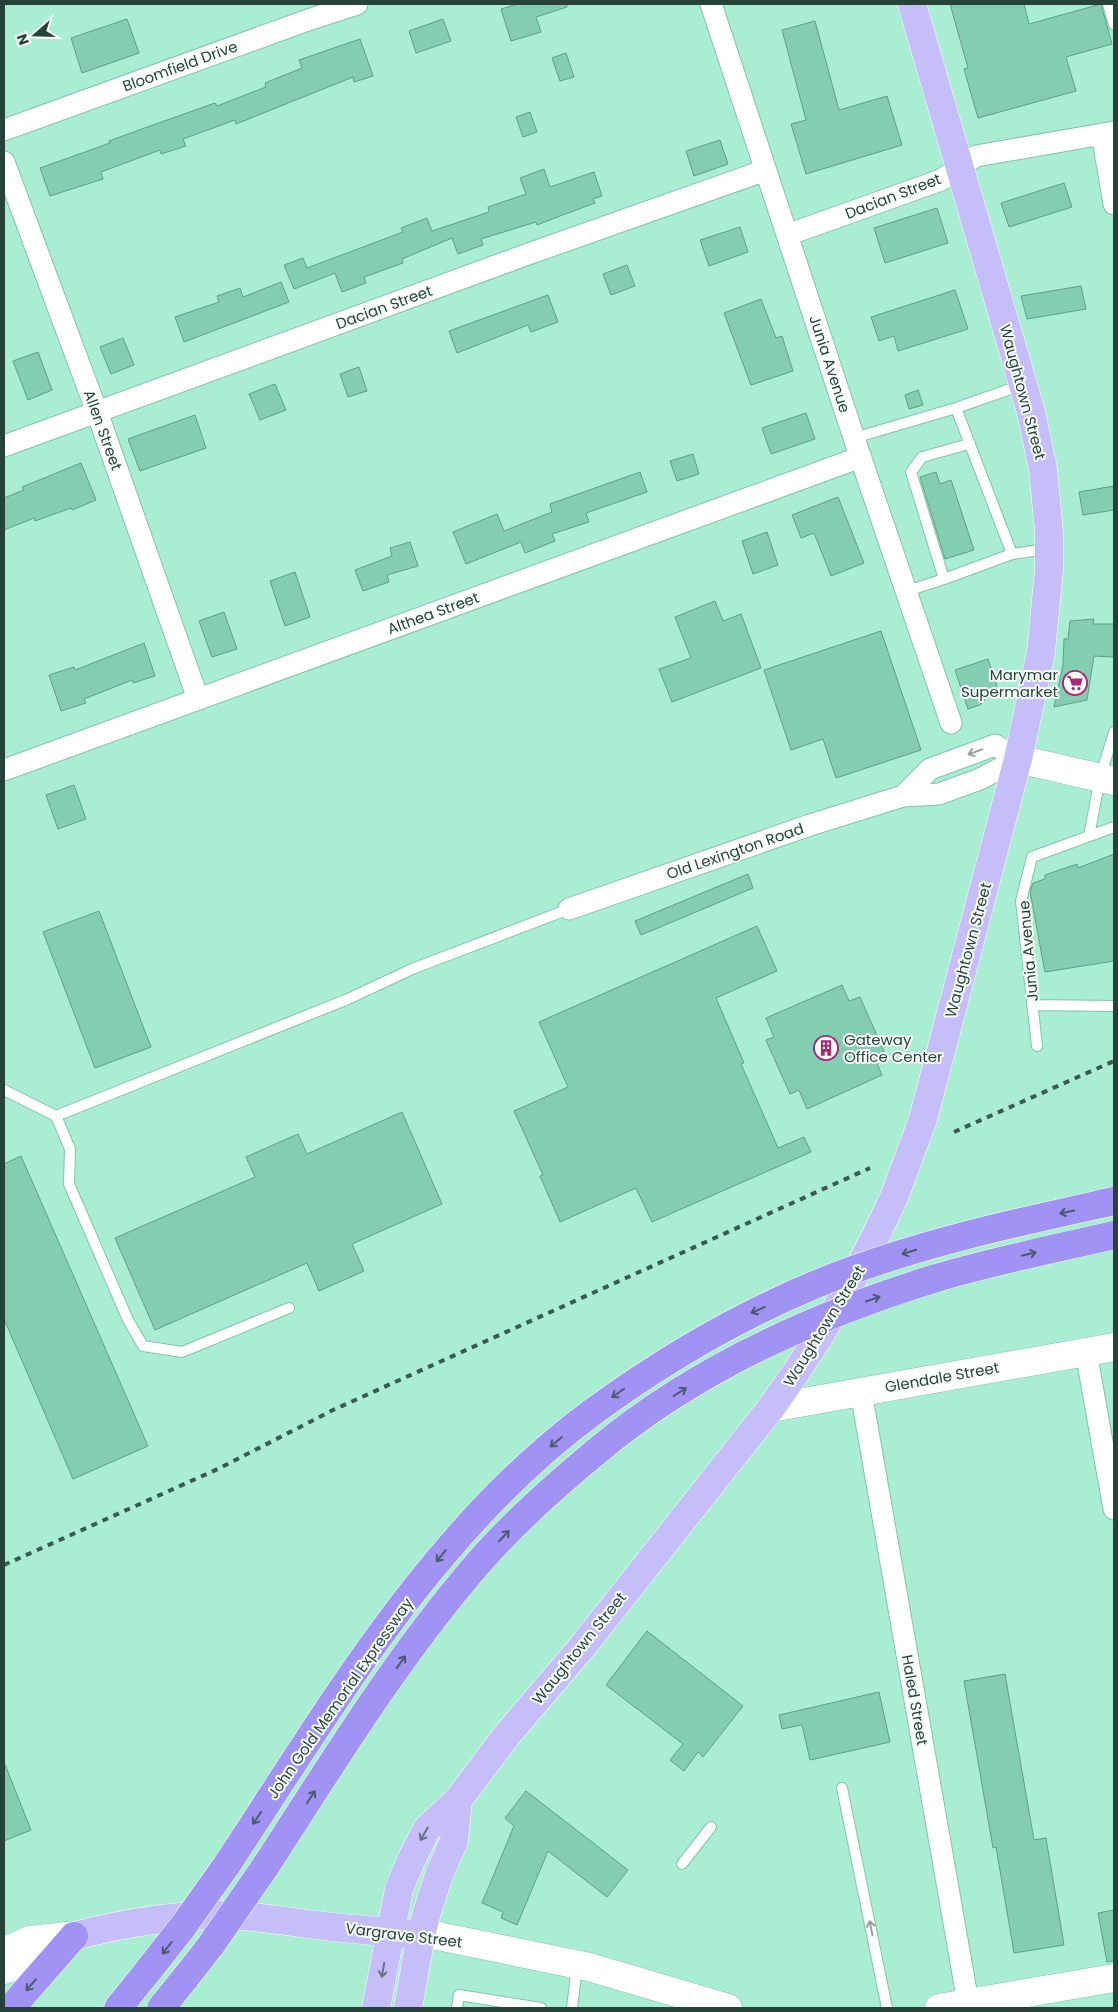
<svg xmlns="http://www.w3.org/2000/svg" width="1118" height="2012" viewBox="0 0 1118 2012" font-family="Poppins,sans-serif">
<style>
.building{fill:#83ceb1;stroke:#5e9f87}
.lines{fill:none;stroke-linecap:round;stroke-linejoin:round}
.lane-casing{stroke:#82c4aa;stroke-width:12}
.street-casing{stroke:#82c4aa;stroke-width:23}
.secondary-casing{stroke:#82c4aa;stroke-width:29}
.primary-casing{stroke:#fff;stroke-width:29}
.highway-casing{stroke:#fff;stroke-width:29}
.lane{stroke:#fff;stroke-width:10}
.street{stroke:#fff;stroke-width:21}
.secondary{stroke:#fff;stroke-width:28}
.primary{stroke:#c6bef8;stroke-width:28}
.highway{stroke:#a093f4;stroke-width:28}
.rail{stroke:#395a4d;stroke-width:4;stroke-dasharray:6 6;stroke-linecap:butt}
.primary-bridge-casing{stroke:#fff;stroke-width:29;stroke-linecap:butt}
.highway-bridge-casing{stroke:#fff;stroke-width:29;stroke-linecap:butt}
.primary-bridge{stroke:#c6bef8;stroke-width:28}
.highway-bridge{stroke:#a093f4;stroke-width:28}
.oneway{stroke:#93a09c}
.oneway2{stroke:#4b5a70}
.oneway3{stroke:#677485}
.labels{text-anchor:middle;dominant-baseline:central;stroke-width:4;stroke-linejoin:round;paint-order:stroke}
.street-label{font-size:15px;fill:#274238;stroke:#f8fffc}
.poi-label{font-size:15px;fill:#274238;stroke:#f8fffc;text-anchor:end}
</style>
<rect width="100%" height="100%" fill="#a9edd2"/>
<path class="building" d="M518,4H567V7L536,17L541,32L511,41L501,9Z
M950,4H1024L1029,24L1101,4L1112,44L1066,57L1076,91L978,118L964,69L968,68Z
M127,19L139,53L82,73L71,38Z
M443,19L451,41L416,53L409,31Z
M815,21L839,110L887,96L902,145L806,174L791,124L806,120L782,30Z
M360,39L373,76L354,82L353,77L236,124L235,120L183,139L186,146L161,154L160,150L101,172L103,179L50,196L40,168L110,143L109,141L139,130L215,103L217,106L266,87L265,83L302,68L299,60Z
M566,53L574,77L560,81L552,58Z
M530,112L537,132L523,137L516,117Z
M720,140L728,164L694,176L686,151Z
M544,169L550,187L594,172L602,196L593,199L595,203L560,216L537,225L536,222L481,239L483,245L458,254L452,238L402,259L403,263L364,277L366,283L342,292L335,273L294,289L284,265L303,258L307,268L403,232L401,228L427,218L432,231L489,212L488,207L526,194L520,178Z
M1064,183L1072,207L1009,227L1001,203Z
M937,208L948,243L885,263L874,228Z
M740,227L748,252L709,266L700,240Z
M627,265L635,286L611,295L603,274Z
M281,282L289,302L184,342L175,317L219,302L217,296L240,288L243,297Z
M1081,286L1086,309L1027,319L1021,296Z
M955,290L968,329L898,351L894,336L879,341L871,317Z
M548,295L558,322L531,332L528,325L457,353L449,331Z
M761,299L776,338L782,336L793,371L751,385L724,313Z
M123,338L134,365L111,374L100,347Z
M38,352L52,390L28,400L13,361Z
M359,367L367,391L348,397L340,374Z
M275,384L286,410L260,420L249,394Z
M918,390L923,405L909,409L905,395Z
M806,413L815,439L771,454L762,428Z
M195,415L206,448L140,471L128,439Z
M693,454L699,474L677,481L670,461Z
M81,463L96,500L72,510L71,508L35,521L34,518L4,530V498L24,490L22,487Z
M640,472L647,492L586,513L589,522L552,534L555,541L525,553L521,542L466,564L453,532L497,514L504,531L552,512L550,504Z
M936,472L940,484L951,480L974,550L945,559L920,477Z
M1114,486V510L1083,515L1079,492Z
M838,497L864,563L831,576L814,533L801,538L792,515Z
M767,532L778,565L753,574L742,541Z
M410,542L418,566L387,575L389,582L363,591L355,570L392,556L390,548Z
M295,572L310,617L285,626L270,581Z
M715,601L723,621L741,614L761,668L672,702L659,669L691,658L675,617Z
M224,612L237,649L212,657L199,621Z
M1094,619L1093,624H1114V657L1094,656L1087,700L1054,707L1063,665L1064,639H1068L1070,621Z
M881,631L921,750L836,778L823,739L791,750L764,670Z
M144,643L155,676L133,683L132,680L84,699L86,703L61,711L49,675L74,667L75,670Z
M988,659L997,686L980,705L968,709L955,670Z
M74,785L86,819L58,829L46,795Z
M1114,854V961L1045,972L1030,892L1033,883L1045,879V875L1077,864L1078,868Z
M748,874L753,888L641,935L635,921Z
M99,911L151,1047L95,1068L43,932Z
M757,926L777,971L716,998L744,1063L741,1064L778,1148L804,1137L811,1152L652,1222L636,1188L560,1222L540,1176L543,1175L514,1111L568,1087L539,1022Z
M842,985L849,1001L860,997L886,1056L876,1061L882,1075L807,1109L799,1090L790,1094L766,1040L774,1037L766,1018Z
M402,1112L442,1204L352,1244L364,1271L319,1291L307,1263L155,1330L115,1238L255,1177L246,1157L298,1134L307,1154Z
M21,1156L148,1446L73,1479L4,1319V1164Z
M647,1631L743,1706L703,1757L698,1752L684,1771L670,1760L683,1744L606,1685Z
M1005,1674L1034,1840L1046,1838L1064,1945L1014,1953L996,1847L993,1848L964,1681Z
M879,1692L890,1742L810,1760L802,1725L782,1729L779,1715Z
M4,1762L31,1830L4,1841Z
M526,1791L628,1870L607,1897L548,1851L517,1925L501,1918L503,1912L482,1903L514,1826L505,1818Z
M1114,1910V1961L1107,1962L1098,1913Z"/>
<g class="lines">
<defs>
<path id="lane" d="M1108,4L1114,25
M956,408L1022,385
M854,438L956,408L1012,554L1047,549
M944,579L1012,554
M907,591L944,579L911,472L922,457L969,444
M1089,836L1100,778L1114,732
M1032,1005L1114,1006
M1037,1046L1021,901L1032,857L1114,827
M4,1090L56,1116L70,1149L69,1184L128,1320L143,1346L182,1352L289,1308
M56,1116L348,999L412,969L569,909
M842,1788L887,2008
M682,1864L711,1827
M457,2008L459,1995L541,2008
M572,2008L577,1966"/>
<path id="street" d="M711,4L854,438L951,723
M4,130L308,20L357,4
M1102,134L1114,204
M4,162L97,412L198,699
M787,235L941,180L976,156L1114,132
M4,446L531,253L766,170
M4,770L861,457
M569,909L810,825L903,796L939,794L980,779L1018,759L995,745L930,769L903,796
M1086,1352L1114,1509
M861,1392L969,2008"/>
<path id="secondary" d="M1018,759L1114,781
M771,1408L1114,1347
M421,1935L438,1936L589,1967L728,2008
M4,1951L30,1940L67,1936
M4,1970L37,1959L67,1940
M939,2008L1114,1978"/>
<path id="primary" d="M912,4L1031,412L1043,469L1049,532V570L1041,652L1018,759L923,1119
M74,1936C124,1923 173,1915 224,1915C255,1916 285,1921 315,1925C350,1929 385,1932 421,1935
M376,2008L399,1889L412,1858L427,1829L458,1800L507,1735L582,1647L771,1408C821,1339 860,1273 895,1195
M408,2008L421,1935L427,1912L439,1875L454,1841L458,1800"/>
<path id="highway" d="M226,1866C333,1704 434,1528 594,1411
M265,1867C330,1767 392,1665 469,1574C507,1528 552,1488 597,1451
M11,2008L74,1936
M118,2008L144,1976
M161,2008L186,1977"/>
</defs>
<use href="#lane" class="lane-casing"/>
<use href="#street" class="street-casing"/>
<use href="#secondary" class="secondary-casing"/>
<use href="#primary" class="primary-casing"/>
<use href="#highway" class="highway-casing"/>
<use href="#lane" class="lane"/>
<use href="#street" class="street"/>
<use href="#secondary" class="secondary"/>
<use href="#primary" class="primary"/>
<use href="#highway" class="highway"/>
<path class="rail" d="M954,1132L1114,1061
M4,1565L220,1468L333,1410L870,1168"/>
<defs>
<path id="primary-bridge" d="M895,1195L923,1119"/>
<path id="highway-bridge" d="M594,1411C668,1357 747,1311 834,1277C924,1242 1020,1222 1114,1201
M597,1451C695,1369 813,1316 933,1279C993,1261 1054,1249 1114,1235
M144,1976L184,1925L226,1866
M186,1977L211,1945L265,1867"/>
</defs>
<use href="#primary-bridge" class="primary-bridge-casing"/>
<use href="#highway-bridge" class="highway-bridge-casing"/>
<use href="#primary-bridge" class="primary-bridge"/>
<use href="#highway-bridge" class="highway-bridge"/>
</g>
<defs><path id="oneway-shaft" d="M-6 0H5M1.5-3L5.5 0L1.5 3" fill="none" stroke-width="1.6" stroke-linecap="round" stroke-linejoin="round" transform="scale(1.25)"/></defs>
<g class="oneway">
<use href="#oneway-shaft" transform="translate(975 752) rotate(160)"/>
<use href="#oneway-shaft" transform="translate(871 1928) rotate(-101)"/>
</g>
<g class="oneway2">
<use href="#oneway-shaft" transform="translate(1067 1212) rotate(168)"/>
<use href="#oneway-shaft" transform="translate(909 1252) rotate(163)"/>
<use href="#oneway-shaft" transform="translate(1029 1254) rotate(-13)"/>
<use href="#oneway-shaft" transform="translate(873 1299) rotate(-19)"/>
<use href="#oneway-shaft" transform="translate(758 1310) rotate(156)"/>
<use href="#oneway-shaft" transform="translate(680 1392) rotate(-32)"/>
<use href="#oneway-shaft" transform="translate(618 1393) rotate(145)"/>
<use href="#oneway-shaft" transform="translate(556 1442) rotate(140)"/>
<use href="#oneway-shaft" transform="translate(504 1536) rotate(-46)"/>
<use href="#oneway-shaft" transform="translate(441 1556) rotate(129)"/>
<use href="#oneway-shaft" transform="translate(401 1662) rotate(-55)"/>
<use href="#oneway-shaft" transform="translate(311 1797) rotate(-57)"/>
<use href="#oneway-shaft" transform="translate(257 1818) rotate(124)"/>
<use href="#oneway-shaft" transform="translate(167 1948) rotate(128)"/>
<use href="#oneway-shaft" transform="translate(31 1985) rotate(131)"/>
</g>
<g class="oneway3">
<use href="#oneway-shaft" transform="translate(424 1834) rotate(120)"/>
<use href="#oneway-shaft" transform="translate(383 1970) rotate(100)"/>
</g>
<defs>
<symbol id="supermarket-ring" viewBox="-11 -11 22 22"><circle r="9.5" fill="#f8fffc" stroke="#a82876" stroke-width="1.5"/><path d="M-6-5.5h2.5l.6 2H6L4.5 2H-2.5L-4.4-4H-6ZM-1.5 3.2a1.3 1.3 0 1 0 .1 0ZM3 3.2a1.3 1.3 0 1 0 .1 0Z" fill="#a82876"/></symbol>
<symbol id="building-ring" viewBox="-11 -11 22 22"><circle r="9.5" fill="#f8fffc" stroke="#a82876" stroke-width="1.5"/><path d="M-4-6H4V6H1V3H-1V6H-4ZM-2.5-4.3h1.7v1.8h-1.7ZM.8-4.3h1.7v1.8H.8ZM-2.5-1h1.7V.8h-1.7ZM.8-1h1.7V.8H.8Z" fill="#a82876"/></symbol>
</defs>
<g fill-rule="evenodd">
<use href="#supermarket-ring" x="1061" y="669" width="28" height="28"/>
<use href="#building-ring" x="812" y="1034" width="28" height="28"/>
</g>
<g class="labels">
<g class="street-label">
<text transform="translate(180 66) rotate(-20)">Bloomfield Drive</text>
<text transform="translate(893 196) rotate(-21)">Dacian Street</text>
<text transform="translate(384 307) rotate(-20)">Dacian Street</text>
<text transform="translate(830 364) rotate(72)">Junia Avenue</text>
<text transform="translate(1023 392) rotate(75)">Waughtown Street</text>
<text transform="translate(103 430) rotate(70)">Allen Street</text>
<text transform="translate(433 613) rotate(-20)">Althea Street</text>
<text transform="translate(735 851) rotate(-19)">Old Lexington Road</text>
<text transform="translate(968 950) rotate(-75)">Waughtown Street</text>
<text transform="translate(1028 951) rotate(-95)">Junia Avenue</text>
<text transform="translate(824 1326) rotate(-58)">Waughtown Street</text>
<text transform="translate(942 1377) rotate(-10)">Glendale Street</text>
<text transform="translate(579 1648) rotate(-51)">Waughtown Street</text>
<text transform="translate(340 1698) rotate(-55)">John Gold Memorial Expressway</text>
<text transform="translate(915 1700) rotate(80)">Haled Street</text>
<text transform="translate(404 1935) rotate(7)">Vargrave Street</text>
</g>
<g class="poi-label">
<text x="1058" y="674">Marymar<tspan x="1058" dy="17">Supermarket</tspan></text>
<text x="844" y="1039" text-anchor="start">Gateway<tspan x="844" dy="17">Office Center</tspan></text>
</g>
</g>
<rect width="1118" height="2012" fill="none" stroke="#274238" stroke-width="10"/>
<g transform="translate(35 35) rotate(250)" stroke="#f8fffc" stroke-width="4" paint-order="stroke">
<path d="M0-4L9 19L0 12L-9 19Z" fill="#274238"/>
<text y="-8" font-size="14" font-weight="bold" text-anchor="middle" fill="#274238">N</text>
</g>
</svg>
